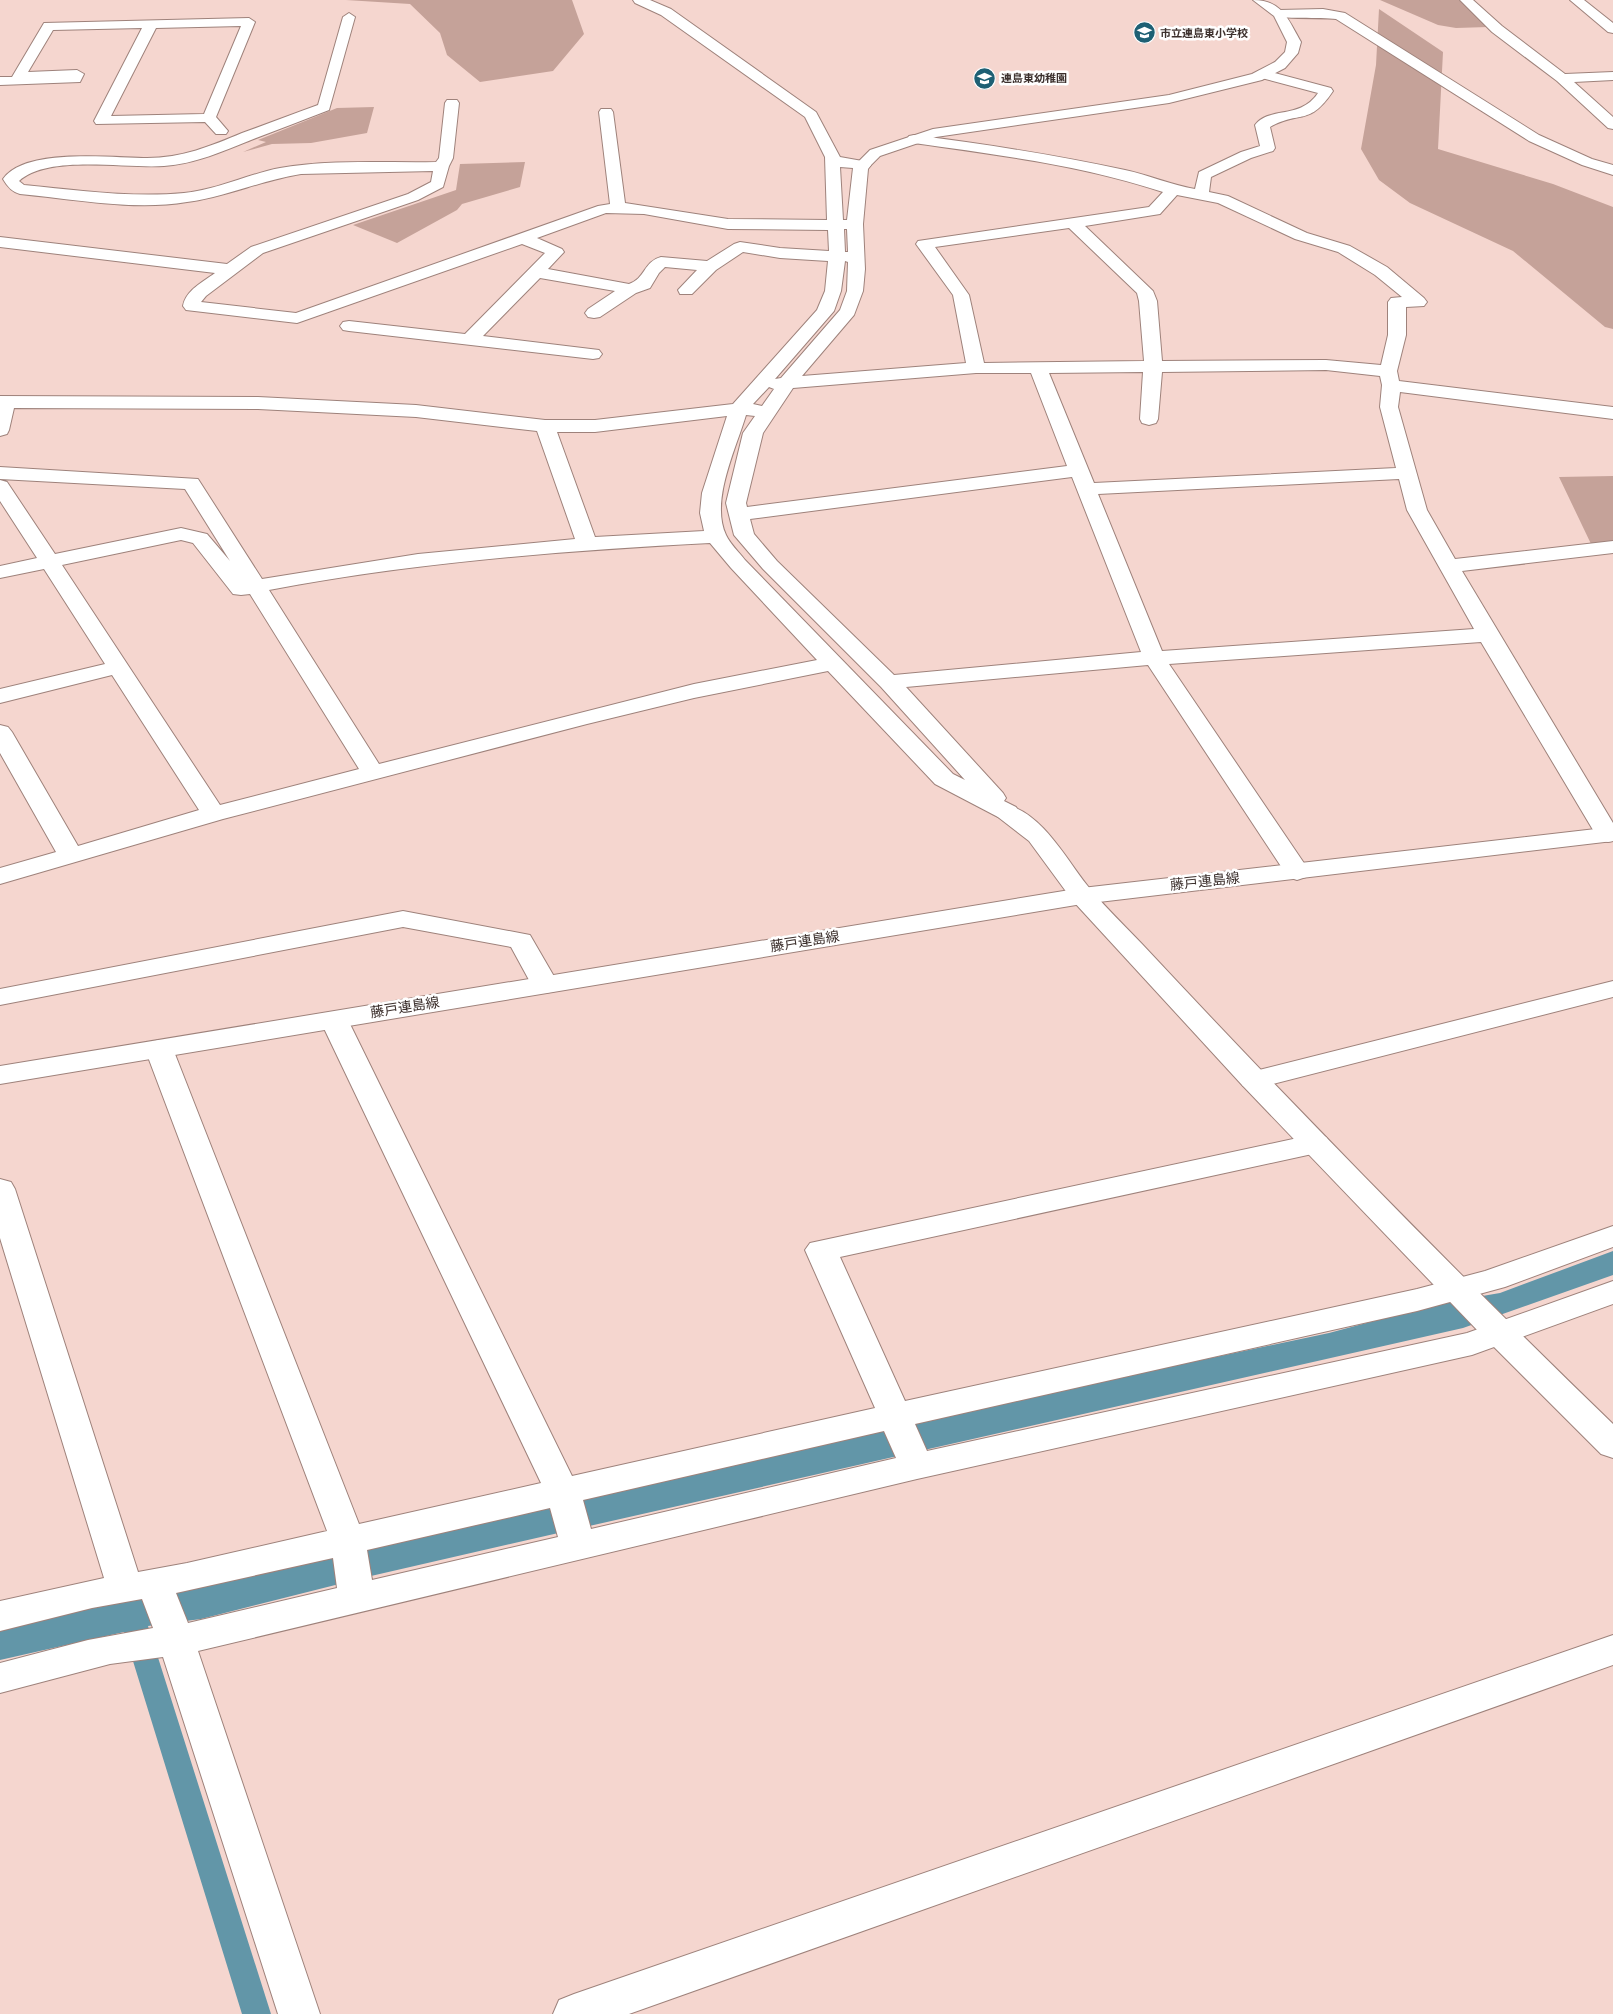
<svg xmlns="http://www.w3.org/2000/svg" width="1613" height="2014" viewBox="0 0 1613 2014" font-family="'Source Sans 3','Noto Sans JP',sans-serif">
<style>
.green{fill:#c5a299}
.water{fill:#6296a8}
.lines{fill:none;stroke-linecap:round;stroke-linejoin:round}
.minor-casing{stroke:#9e827b;stroke-width:2}
.tertiary-casing{stroke:#9e827b;stroke-width:2}
.secondary-casing{stroke:#9e827b;stroke-width:2}
.minor{fill:#fff;fill-rule:evenodd}
.tertiary{fill:#fff;fill-rule:evenodd}
.secondary{fill:#fff;fill-rule:evenodd}
.labels{text-anchor:middle;dominant-baseline:central;stroke-width:5;stroke-linejoin:round;paint-order:stroke}
.far-poi-label{font-size:11px;font-weight:bold;fill:#3c302d;stroke:#fff;text-anchor:start}
.street-label{font-size:14px;fill:#3c302d;stroke:#fff}
</style>
<rect width="100%" height="100%" fill="#f5d6cf"/>
<path class="green" d="M346,0H572L584,34L553,71L480,82L447,55L440,33L410,4Z
M1380,0H1459L1488,27L1456,28L1438,25Z
M1379,9L1443,52L1438,149L1553,184L1613,207V329L1605,327L1513,251L1410,203L1379,180L1361,149L1376,65Z
M374,107L367,133L311,143L272,144L243,152L266,142L258,140L337,108Z
M525,162L520,187L462,204L457,210L397,243L353,225L456,190L460,164Z
M1613,476V543L1592,546L1559,477Z"/>
<path class="water" d="M1613,1251V1275L1463,1328L554,1534L371,1576L201,1619L148,1626L271,2014H242L124,1632L0,1660V1626L913,1421L1329,1333L1441,1303L1500,1293Z"/>
<g class="lines">
<defs>
<path id="minor" d="M633,0H650L671,9L816,112L840,157L868,162L871,165L868,169L863,224L865,269L863,291L854,315L802,376L966,363L953,295L916,244L918,241L1149,207L1163,192C1082,165 998,155 914,143L909,142L907,139L909,136L914,135C985,144 1055,155 1125,170C1149,175 1171,185 1195,189L1199,172L1241,152L1260,146L1255,125C1269,106 1300,120 1318,93L1258,77L1256,74L1258,71L1263,70L1331,88L1333,91C1309,127 1300,110 1270,127L1275,148L1273,151L1251,158L1211,177L1209,192L1228,196L1307,233L1350,246L1387,267L1424,298L1427,302L1424,306L1406,307V335L1397,371L1399,381L1613,407V419L1400,392L1398,407L1427,510L1455,559L1613,541V553L1462,571L1613,823V841L1608,842L1599,840L1596,835L1481,642L1169,664L1310,872L1306,877L1297,880L1288,877L1148,665L906,687L1003,793L1006,798L1004,801L1016,807L1019,812L1016,817L1007,819L998,817L935,784L828,671L694,698L587,724L223,819L0,884V868L56,852L0,753V725L8,727L12,732L78,846L199,810L112,675L0,703V689L105,664L44,569L0,578V566L37,558L0,501V480L7,482L55,554L181,528L207,534L230,561L185,489L0,479V467L198,479L262,579L418,554L575,539L537,431L416,417L258,409L14,408L9,430L7,434L0,436V396L258,397L416,405L545,420H595L733,404L817,310L825,291L828,261L780,258L743,252L716,270L692,294H680L678,290L697,270L665,267L659,273L650,288L636,293L600,317L594,318L588,317L585,313L588,309L615,291L540,278L483,336L599,350L602,354L599,358L593,359L349,331L343,330L340,326L343,322L349,321L465,334L545,253L522,244L297,323L186,310L183,306C186,290 203,282 215,273L0,247V237L227,264L251,247L408,194L431,182L433,171L301,174C262,180 226,197 187,202C134,211 73,199 20,194C12,192 7,186 3,179C25,147 113,158 147,158C182,158 211,146 242,133C267,124 293,114 318,105L343,17L349,13L355,17L329,110C303,120 277,130 251,140C223,151 195,164 164,166C126,169 48,154 19,181L24,185C77,190 131,198 184,193C217,190 248,174 280,168C331,159 385,163 436,162L439,158L445,103L447,100H457L459,103L453,158L449,166L443,187L418,200L263,253L206,296L201,302L296,313L598,206L610,204L599,112L601,109H611L613,112L625,203L728,219L827,220L825,157L805,117L661,15L635,3ZM840,167L853,168L847,220H843ZM1177,195L1218,203L1295,239L1338,252L1375,275L1402,297L1391,298L1388,302V335L1381,365L1326,360L1162,361L1157,301L1153,291L1085,226L1160,214ZM606,213L644,214L728,229L828,230L829,251L780,248L740,242L734,244L707,261L661,257C643,262 646,278 629,284L548,269L564,252L562,249L537,238ZM1069,228L1137,293L1139,301L1144,361L984,363L969,295L935,247ZM844,229H847L848,252H845ZM845,261L848,262L847,291L840,310L781,378L775,379L834,311L841,291ZM1326,370L1380,376L1382,385L1380,407L1396,468L1094,483L1049,373L1143,372L1140,419L1142,423L1149,425L1156,423L1158,419L1162,372ZM976,373H1031L1067,466L747,507L746,503L763,433L793,388ZM769,387L774,389L762,406L753,404ZM746,415L755,416L743,433L726,503L734,535L763,569L881,687L965,780L953,774L745,560C739,552 730,544 726,535C710,501 736,449 746,415ZM727,416L702,493L700,513L704,531L595,537L557,432H595ZM1072,477L1141,652L894,675L777,561L754,534L750,519ZM1399,479L1407,510L1474,629L1162,651L1098,494ZM181,540L193,543L233,594L241,595L250,594L359,769L220,805L62,565ZM710,543L731,568L817,660L694,684L379,764L269,590C415,562 562,551 710,543Z
M1460,0H1473L1502,26L1565,74L1613,72V80L1574,82L1613,117V129L1608,128L1557,81L1492,32Z
M1323,9L1345,13L1539,135L1592,159L1613,165V175L1582,165L1529,141L1336,19C1323,17 1278,20 1273,14L1279,10Z
M249,18L255,22L216,117L228,131L226,134H216L205,122L96,124L94,121L142,28L53,30L28,72L77,70L84,74L80,82L0,85V77H12L44,23ZM241,26L204,114L111,116L156,28Z
M403,911L530,935L559,985L555,991L545,993L535,991L511,947L403,927L0,1005V989Z
M1613,981V997L1253,1089L1243,1086L1239,1080L1243,1074Z
M334,1012L344,1014L348,1020L572,1476L875,1408L805,1250L810,1243L1316,1134L1326,1137L1331,1144L1326,1151L840,1257L905,1401L1417,1289L1485,1271L1613,1226V1247L1505,1287L1417,1311L915,1424L927,1451L1467,1333L1613,1281V1304L1472,1355L917,1479L198,1651L320,2014H278L163,1657L110,1664L0,1693V1663L88,1640L153,1628L142,1599L92,1608L0,1631V1601L104,1578L0,1238V1179L11,1182L15,1189L138,1572L187,1563L327,1531L145,1049L149,1043L159,1040L169,1043L173,1049L359,1524L541,1483L320,1020L324,1014ZM884,1431L896,1458L591,1529L583,1500ZM550,1508L558,1537L372,1580L367,1550ZM333,1558L337,1588L188,1623L176,1593Z"/>
<path id="tertiary" d="M1253,0C1282,0 1288,19 1301,42L1298,53L1285,68L1262,80L1169,103L936,137L880,156L868,168H858L855,165L870,150L933,129L1169,95L1252,74L1275,62L1285,52L1287,42L1274,16Z
M1570,0H1584L1613,23V33L1608,32Z
M1007,805C1044,814 1068,863 1091,890C1107,909 1125,926 1142,944C1295,1108 1452,1268 1613,1424V1458L1601,1454L1479,1332L1243,1086L1073,901L1029,841L998,817L995,812L998,807Z
M1613,1635V1665L629,2014H553L559,2000L574,1994Z"/>
<path id="secondary" d="M1613,827V841L1082,904L0,1084V1066L1082,888Z"/>
</defs>
<use href="#minor" class="minor-casing"/>
<use href="#tertiary" class="tertiary-casing"/>
<use href="#secondary" class="secondary-casing"/>
<use href="#minor" class="minor"/>
<use href="#tertiary" class="tertiary"/>
<use href="#secondary" class="secondary"/>
</g>
<defs>
<symbol id="school-disc" viewBox="-11 -11 22 22"><circle r="9.5" fill="#1e6074" stroke="#fff"/><path d="M0-5L7-2L0 1L-7-2ZM-4 1L0 2.5L4 1V4Q0 6-4 4Z" fill="#fff"/></symbol>
</defs>
<g fill-rule="evenodd">
<use href="#school-disc" x="1132" y="20" width="25" height="25"/>
<use href="#school-disc" x="972" y="66" width="25" height="25"/>
</g>
<g class="labels">
<g class="far-poi-label">
<text x="1160" y="33">市立連島東小学校</text>
<text x="1001" y="78">連島東幼稚園</text>
</g>
<g class="street-label">
<text transform="translate(1205 882) rotate(-6)">藤戸連島線</text>
<text transform="translate(805 942) rotate(-9)">藤戸連島線</text>
<text transform="translate(405 1008) rotate(-9)">藤戸連島線</text>
</g>
</g>
</svg>
